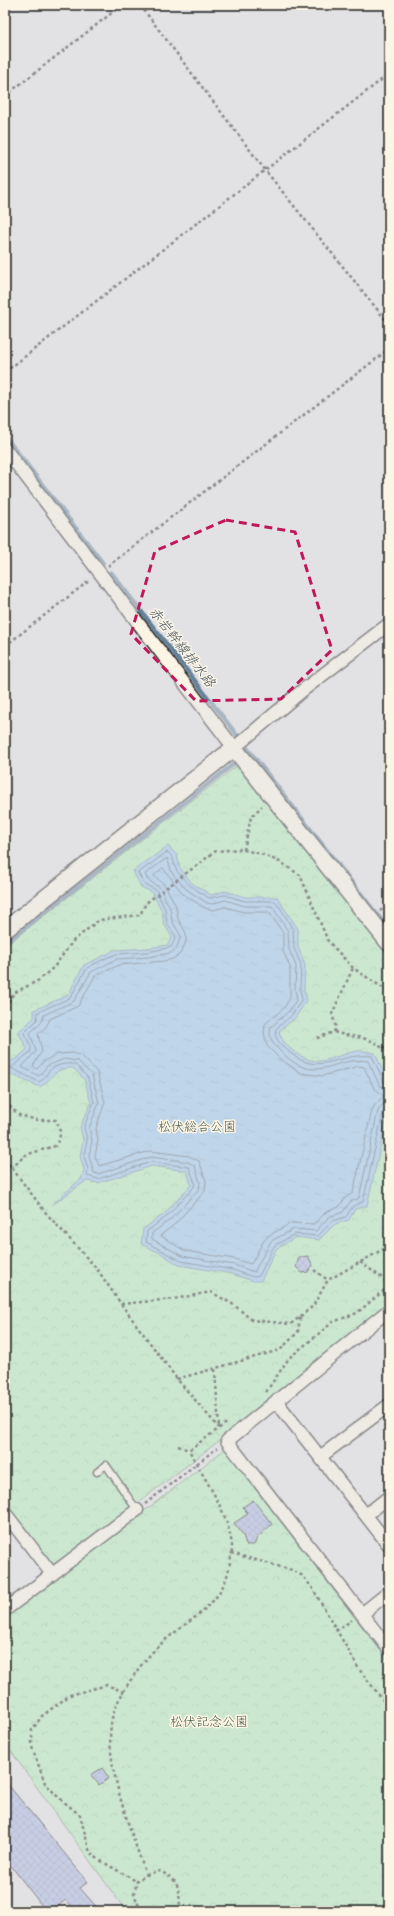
<svg xmlns="http://www.w3.org/2000/svg" width="394" height="1916" viewBox="0 0 394 1916" font-family="Sriracha,'Klee One',sans-serif">
<style>
.park{fill:url(#park-crowns);stroke:#668569}
.water{fill:url(#water-ripples);stroke:#64819b}
.lines{fill:none;stroke-linecap:round;stroke-linejoin:round}
.shore{stroke:#4c6071;stroke-width:1}
.stream{stroke:#64819b;stroke-width:4}
.building{fill:url(#building-cross-hatch);stroke:#1c1c1c}
.lane-casing{stroke:#1c1c1c;stroke-width:9}
.street-casing{stroke:#1c1c1c;stroke-width:15}
.secondary-casing{stroke:#1c1c1c;stroke-width:19}
.path{stroke:#1c1c1c;stroke-width:2.5;stroke-dasharray:3 3;stroke-linecap:butt}
.lane{stroke:#fcf5e5;stroke-width:6}
.street{stroke:#fcf5e5;stroke-width:12}
.secondary{stroke:#fcf5e5;stroke-width:16}
.marked{fill:none;stroke:#c2185b;stroke-width:3;stroke-dasharray:8 5;stroke-linejoin:round}
.labels{text-anchor:middle;dominant-baseline:central;stroke-width:3;stroke-linejoin:round;paint-order:stroke}
.park-label{font-size:13px;fill:#485b4a;stroke:#fcf5e5}
.water-label{font-size:14px;font-style:italic;fill:#465766;stroke:#fcf5e5}
</style>
<defs>
<pattern id="park-crowns" width="20" height="18" patternUnits="userSpaceOnUse"><rect width="20" height="18" fill="#afeeb6"/><path d="M2 6a3 3 0 1 1 6 0M12 15a3 3 0 1 1 6 0" fill="none" stroke="#96cc9c"/></pattern>
<pattern id="water-ripples" width="26" height="14" patternUnits="userSpaceOnUse"><rect width="26" height="14" fill="#94c5f0"/><path d="M2 4q2-2 4 0t4 0M15 11q2-2 4 0t4 0" fill="none" stroke="#7fa9cd"/></pattern>
<pattern id="building-cross-hatch" width="8" height="8" patternUnits="userSpaceOnUse"><rect width="8" height="8" fill="#a6b3e3"/><path d="M0 0l8 8M0 8l8-8" fill="none" stroke="#8e99c2"/></pattern>
</defs>
<rect width="100%" height="100%" fill="#e2e1e4"/>
<filter id="ink" filterUnits="userSpaceOnUse"><feTurbulence type="fractalNoise" baseFrequency=".025" numOctaves="2"/><feDisplacementMap in="SourceGraphic" scale="8" xChannelSelector="R" yChannelSelector="G"/><feConvolveMatrix kernelMatrix="1 2 1 2 8 2 1 2 1" color-interpolation-filters="sRGB"/></filter>
<g filter="url(#ink)">
<path class="park" d="M244,760L389,945V1305L224,1437L53,1568L5,1505V946Z
M225,1449L389,1662V1911H126L5,1743V1618Z"/>
<path class="water" d="M168,846L177,855L180,868L192,883L211,895L225,891L246,897H277L298,929V947L305,965L304,990L307,1000L295,1018L279,1031C282,1046 305,1063 321,1061C333,1059 344,1053 357,1051C362,1050 369,1052 375,1053L389,1085V1108L367,1206L355,1209L349,1220L335,1224L319,1240L296,1237L276,1249L261,1281H253L232,1274L179,1265L162,1254L141,1244L143,1229L164,1214L191,1185L187,1171L152,1166L98,1183L86,1181L52,1205L81,1179L84,1170L80,1156L83,1140L80,1127L91,1103L84,1079L73,1068C53,1068 54,1078 40,1087L5,1072V1065L19,1057L27,1049L18,1032L34,1018V1010L68,995L84,965L101,957L115,950L147,948L168,945L172,937L164,924L162,911L152,892L141,887L133,871Z"/>
<g class="lines">
<path class="shore" d="M163,868L183,894L205,908L213,910L225,907L244,912H269L283,933V951L290,967V998L284,1008L265,1024L264,1032L267,1046L280,1059L301,1073L322,1076L359,1066L364,1067L374,1088L384,1096L376,1103L372,1110L353,1193L345,1198L339,1207L326,1212L314,1224L291,1223L268,1236L263,1242L251,1264L234,1259L185,1251L161,1236L162,1234L174,1225L205,1191L206,1181L199,1161L189,1156L150,1151L99,1166L95,1156L98,1140L96,1128L105,1102L97,1072L82,1056L73,1053L58,1054L44,1061L37,1069L33,1066L42,1051L38,1034L46,1027L50,1019L78,1006L95,976L119,965L164,961L173,959L180,954L186,942V933L178,919L176,906L165,885L154,876Z
M389,1084L384,1082L372,1056C335,1052 317,1081 284,1047C278,1042 274,1037 276,1029L292,1015L302,999L300,990L301,965L294,948L293,930L285,915L275,901H245L225,895L209,898C197,890 185,883 177,871C173,864 175,857 167,852L138,873L144,884L156,890L165,909L167,923L176,937L171,947L148,952L116,954L102,960L87,968L70,998L38,1012L37,1020L24,1033L31,1047V1051L11,1068L39,1082C44,1079 45,1077 48,1072C53,1065 68,1062 76,1065L88,1078L94,1102L84,1127L87,1140L84,1156L88,1169L87,1176L98,1179L151,1162L189,1167L195,1183L194,1187L166,1217L147,1231L146,1242L181,1261L233,1270L253,1277L259,1276L274,1246L295,1234L318,1236L332,1221L346,1217L353,1206L363,1202L383,1113L385,1109L389,1108
M389,1089L380,1086L368,1061C330,1056 317,1089 278,1049C272,1043 268,1036 271,1027L288,1012L297,999L295,990L296,966L289,949L288,931L272,906H245L225,900L212,904L207,903L186,889L172,873L167,858L145,874L148,880L160,888L170,908L172,921L181,936L176,949L171,953L148,957L117,959L91,972L74,1001L44,1015L41,1023L30,1033L36,1051L22,1067L39,1076L47,1066L64,1059L78,1061L92,1075L99,1103L89,1128L92,1140L89,1156L94,1173L98,1174L151,1157L188,1162L195,1166L200,1183L199,1189L170,1220L152,1233V1239L182,1256L234,1265L254,1272L271,1241L294,1229L316,1231L329,1217L343,1212L350,1202L359,1198L378,1111L382,1105L389,1103"/>
<path class="stream" d="M5,436L103,563
M111,572L237,735
M245,745L384,923
M5,944L240,759"/>
</g>
<path class="building" d="M308,1256L313,1265L308,1272L302,1273L296,1267L299,1257Z
M253,1500L272,1524L257,1538L254,1545H246L243,1535L234,1523L248,1514L243,1507Z
M102,1768L109,1778L99,1785L91,1775Z
M5,1781L88,1882L80,1888L100,1911H76L66,1900L51,1911H46L5,1858Z"/>
<g class="lines">
<defs>
<path id="lane" d="M97,1472L106,1465L137,1510"/>
<path id="street" d="M5,449L234,748L303,690L389,624
M389,1310L227,1441L389,1649
M276,1401L389,1545
M320,1457L389,1405
M5,1513L52,1574
M366,1515L389,1497
M5,1610L137,1510
M362,1614L389,1592"/>
<path id="secondary" d="M5,930L234,748L389,943"/>
</defs>
<use href="#lane" class="lane-casing"/>
<use href="#street" class="street-casing"/>
<use href="#secondary" class="secondary-casing"/>
<path class="path" d="M140,5L265,170L389,324
M5,96L122,5
M5,372L389,74
M108,566L389,349
M5,646L90,580
M244,850L251,817L262,806
M380,911L389,904
M5,1007L14,993L39,980L54,967L73,941L99,920L140,915L146,903L216,851L240,849L261,854L280,862L300,875L328,941L353,968L389,992
M334,1032C351,1038 370,1035 383,1049L385,1047L389,1051
M317,1038L334,1032L336,1027L332,1014L353,968
M5,1102L19,1115L37,1120H56C61,1131 62,1136 55,1146L25,1155L12,1168
M5,1159L46,1213L97,1269L121,1304L174,1299L211,1292L234,1305L252,1320L291,1324L313,1306L328,1280L389,1246
M360,1262L389,1283
M314,1270L328,1280
M121,1304L177,1379L219,1428
M215,1369L219,1428
M177,1379L280,1350L298,1332L300,1317
M266,1392L289,1358L333,1322L357,1313L389,1286
M178,1446L189,1450
M145,1504L217,1448
M231,1553L292,1570L303,1576L313,1589L359,1669L389,1708
M336,1631L352,1620
M124,1692L107,1685L70,1695L42,1716L32,1730V1747L45,1783L58,1797L80,1815L90,1853L101,1861L136,1881
M146,1875L159,1871C179,1879 179,1887 180,1907L176,1911
M141,1911L134,1894L137,1881L146,1875C132,1832 99,1755 114,1711C119,1696 139,1666 150,1655C179,1621 225,1611 230,1561C231,1557 232,1551 232,1546C228,1510 205,1481 189,1450L228,1422"/>
<use href="#lane" class="lane"/>
<use href="#street" class="street"/>
<use href="#secondary" class="secondary"/>
</g>
</g>
<path d="M0 0H394V1916H0ZM226,520L295,532L332,650L281,699L196,701L131,634L155,551Z" fill="#e2e1e4" fill-opacity=".55" fill-rule="evenodd"/>
<path class="marked" d="M226,520L295,532L332,650L281,699L196,701L131,634L155,551Z"/>
<g class="labels">
<g class="park-label">
<text x="197" y="1126">松伏総合公園</text>
<text x="209" y="1721">松伏記念公園</text>
</g>
<g class="water-label">
<text transform="translate(182 647) rotate(52)">赤岩幹線排水路</text>
</g>
</g>
<rect width="394" height="1916" fill="none" stroke="#fcf5e5" stroke-width="20"/>
<rect x="10" y="10" width="374" height="1896" fill="none" stroke="#1c1c1c" stroke-width="1.5" filter="url(#ink)"/>
</svg>
